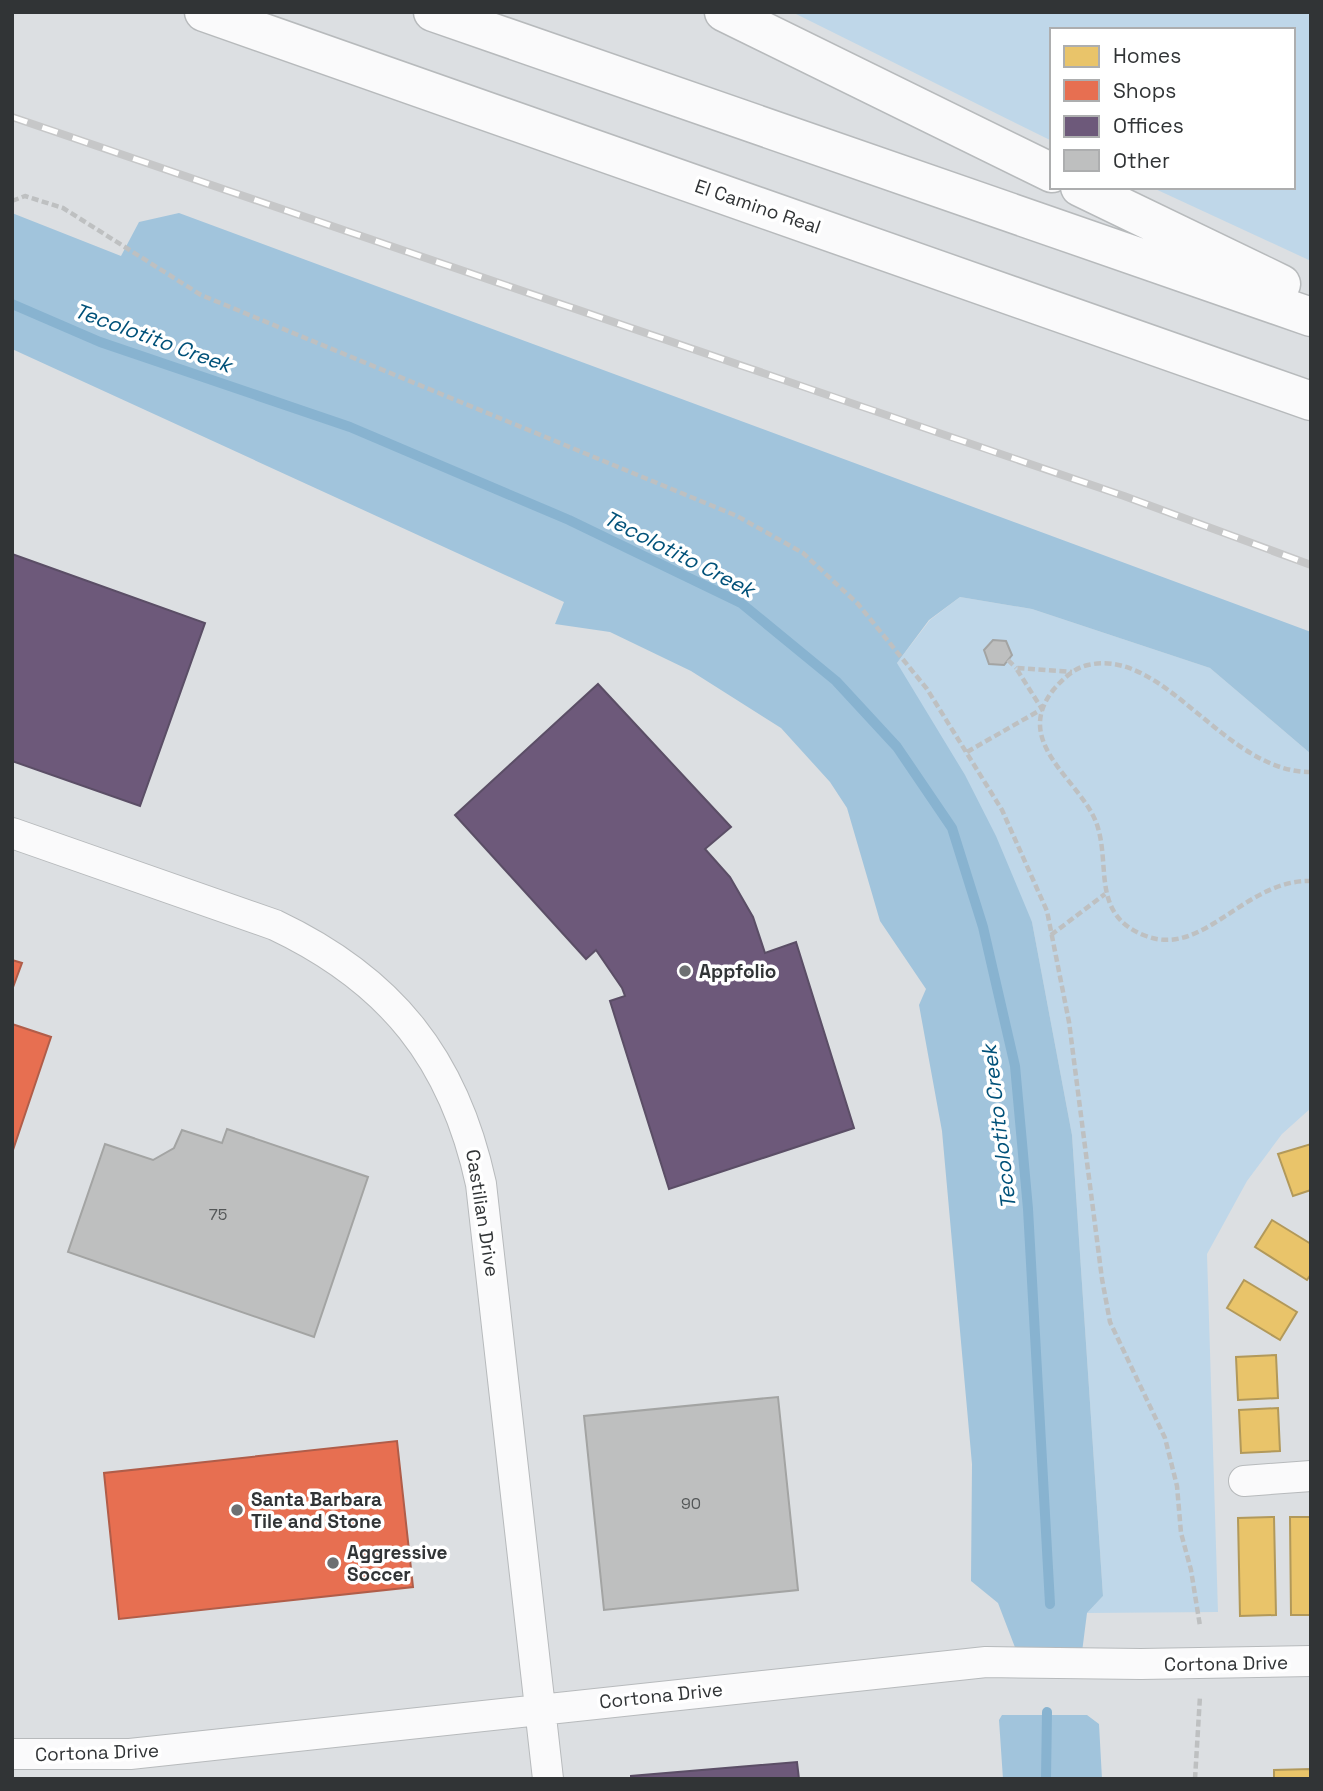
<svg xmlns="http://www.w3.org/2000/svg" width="1323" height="1791" font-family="'Space Grotesk',sans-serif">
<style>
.green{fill:#bfd7e9}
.forest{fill:#a1c4dc}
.homes{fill:#e9c46a;stroke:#b2995a;stroke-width:2}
.shops{fill:#e76f51;stroke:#b05d49;stroke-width:2}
.offices{fill:#6d597a;stroke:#5b4e66;stroke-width:2}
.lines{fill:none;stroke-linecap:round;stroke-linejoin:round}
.stream{stroke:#88b3d0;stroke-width:10}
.building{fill:#bebfbf;stroke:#a3a4a3;stroke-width:2}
.minor-casing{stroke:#b7babc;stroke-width:32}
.highway-casing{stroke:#b7babc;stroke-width:41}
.path{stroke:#bec0c1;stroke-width:4.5;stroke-dasharray:7 3.5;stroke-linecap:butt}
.minor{stroke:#fafafb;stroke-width:30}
.highway{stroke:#fafafb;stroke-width:38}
.rail-casing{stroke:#c6c7c8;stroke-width:8}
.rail{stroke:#fff;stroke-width:5;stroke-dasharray:16;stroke-linecap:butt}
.poi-dot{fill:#6d7072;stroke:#fff;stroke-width:2.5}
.labels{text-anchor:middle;stroke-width:7;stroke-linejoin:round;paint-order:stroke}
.number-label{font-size:16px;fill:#545758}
.street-label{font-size:19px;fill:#313436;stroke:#fff}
.poi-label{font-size:19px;font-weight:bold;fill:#313436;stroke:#fff;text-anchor:start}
.water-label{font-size:21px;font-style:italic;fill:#005179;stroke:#fff}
</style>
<rect width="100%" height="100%" fill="#dcdfe2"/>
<path class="green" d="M792,12H1311V261L1151,187H1293V30H1052V141Z
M960,597L1032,609L1210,668L1311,754V1108L1282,1134L1247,1181L1207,1254L1218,1612L1087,1613L1103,1596L1072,1135L1032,922L897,663L930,620Z"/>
<path class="forest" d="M12,213L121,256L139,222L179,213L1311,632V754L1210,668L1032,609L960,597L929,620L897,663L965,775L996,836L1032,922L1072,1135L1103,1596L1087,1613L1082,1652L1016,1650L998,1603L971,1581L972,1464L942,1131L919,1005L926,989L880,921L847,808L830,782L781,728L691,671L610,632L555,624L564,602L12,349Z
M1002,1715H1087L1099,1724L1102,1779H1003L999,1720Z"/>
<path class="homes" d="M1311,1144V1190L1293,1196L1278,1154Z
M1272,1220L1311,1244V1274L1307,1280L1255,1247Z
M1244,1280L1297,1312L1280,1340L1227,1308Z
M1276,1355L1278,1398L1238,1400L1236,1357Z
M1278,1408L1280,1451L1241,1453L1239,1410Z
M1274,1517L1276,1615L1240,1616L1238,1518Z
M1290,1517H1311V1615H1291Z
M1311,1769V1779H1274V1770Z"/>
<path class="shops" d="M12,960L22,963L12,990Z
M12,1024L51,1037L12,1153Z
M397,1441L413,1587L119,1619L104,1473Z"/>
<path class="offices" d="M12,554L205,623L140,806L12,761Z
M598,684L731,827L705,849L730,877L753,917L765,953L796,942L854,1128L669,1189L610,1001L625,996L622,988L596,950L586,959L455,815Z
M797,1762L799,1779H631V1776Z"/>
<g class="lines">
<path class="stream" d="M12,304L100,342L350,427L569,520L741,603L836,681L897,747L952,828L983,927L1015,1066L1028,1209L1050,1604
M1046,1779L1047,1712"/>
</g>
<path class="building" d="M993,640L1006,641L1012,655L1004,665L989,664L984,650Z
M227,1129L368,1177L314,1337L68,1252L105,1144L153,1160L174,1148L182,1130L222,1143Z
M778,1397L798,1590L604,1610L584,1416Z"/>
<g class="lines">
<defs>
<path id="minor" d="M12,833L275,925C391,980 454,1059 481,1184L548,1779
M1244,1481L1311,1476
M12,1754H130L986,1662L1141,1664L1311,1661"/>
<path id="highway" d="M204,12L1311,401
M433,12L1311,317
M724,12L1052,173
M1080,187L1281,284"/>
</defs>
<use href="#minor" class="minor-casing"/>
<use href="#highway" class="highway-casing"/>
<path class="path" d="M12,201L25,196L63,208L201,295L737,516L803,553L858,604L927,689L1002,810L1047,911L1069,1022L1102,1279L1110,1322L1165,1438L1177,1486L1181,1533L1191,1570L1200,1626
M1008,660L1016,668
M967,752L1042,709L1016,668L1072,672
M1311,772C1225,773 1165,647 1088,665C1074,668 1063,679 1054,689C1011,742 1079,779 1096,822C1112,864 1089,915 1146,936C1204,958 1245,879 1311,881
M1051,935L1105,894
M1195,1779L1200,1696"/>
<use href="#minor" class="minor"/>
<use href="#highway" class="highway"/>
<defs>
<path id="rail" d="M12,117L1124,496L1311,565"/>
</defs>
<use href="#rail" class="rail-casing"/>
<use href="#rail" class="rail"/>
</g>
<g class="poi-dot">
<circle cx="685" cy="971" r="7"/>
<circle cx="237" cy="1510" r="7"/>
<circle cx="333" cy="1563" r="7"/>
</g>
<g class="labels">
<g class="number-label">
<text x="218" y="1220">75</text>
<text x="691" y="1509">90</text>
</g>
<g class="street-label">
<text transform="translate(758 206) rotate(19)" y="7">El Camino Real</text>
<text transform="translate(483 1213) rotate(81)" y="7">Castilian Drive</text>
<text transform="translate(1226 1663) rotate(-1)" y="7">Cortona Drive</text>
<text transform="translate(661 1695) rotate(-6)" y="7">Cortona Drive</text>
<text transform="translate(97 1752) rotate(-2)" y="7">Cortona Drive</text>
</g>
<g class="poi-label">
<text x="699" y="978">Appfolio</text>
<text x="251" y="1506">Santa Barbara<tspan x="251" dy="22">Tile and Stone</tspan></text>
<text x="347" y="1559">Aggressive<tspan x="347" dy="22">Soccer</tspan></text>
</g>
<g class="water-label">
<text transform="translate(153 338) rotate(20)" y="7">Tecolotito Creek</text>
<text transform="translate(679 554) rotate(27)" y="7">Tecolotito Creek</text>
<text transform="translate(999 1127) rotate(-97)" y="7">Tecolotito Creek</text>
</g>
</g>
<rect width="1323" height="1791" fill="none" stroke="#313436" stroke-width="28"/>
<rect x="1050" y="28" width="245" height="161" fill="#ffffff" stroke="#adaeaf" stroke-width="2"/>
<rect x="1064" y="46" width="35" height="21" fill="#e9c46a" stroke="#adaeaf" stroke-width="2"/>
<text x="1113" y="63" font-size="21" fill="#313436">Homes</text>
<rect x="1064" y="80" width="35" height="21" fill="#e76f51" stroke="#adaeaf" stroke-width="2"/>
<text x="1113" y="98" font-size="21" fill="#313436">Shops</text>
<rect x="1064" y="116" width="35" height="21" fill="#6d597a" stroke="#adaeaf" stroke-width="2"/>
<text x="1113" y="133" font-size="21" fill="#313436">Offices</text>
<rect x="1064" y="150" width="35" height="21" fill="#bebfbf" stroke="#adaeaf" stroke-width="2"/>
<text x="1113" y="168" font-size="21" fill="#313436">Other</text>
</svg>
